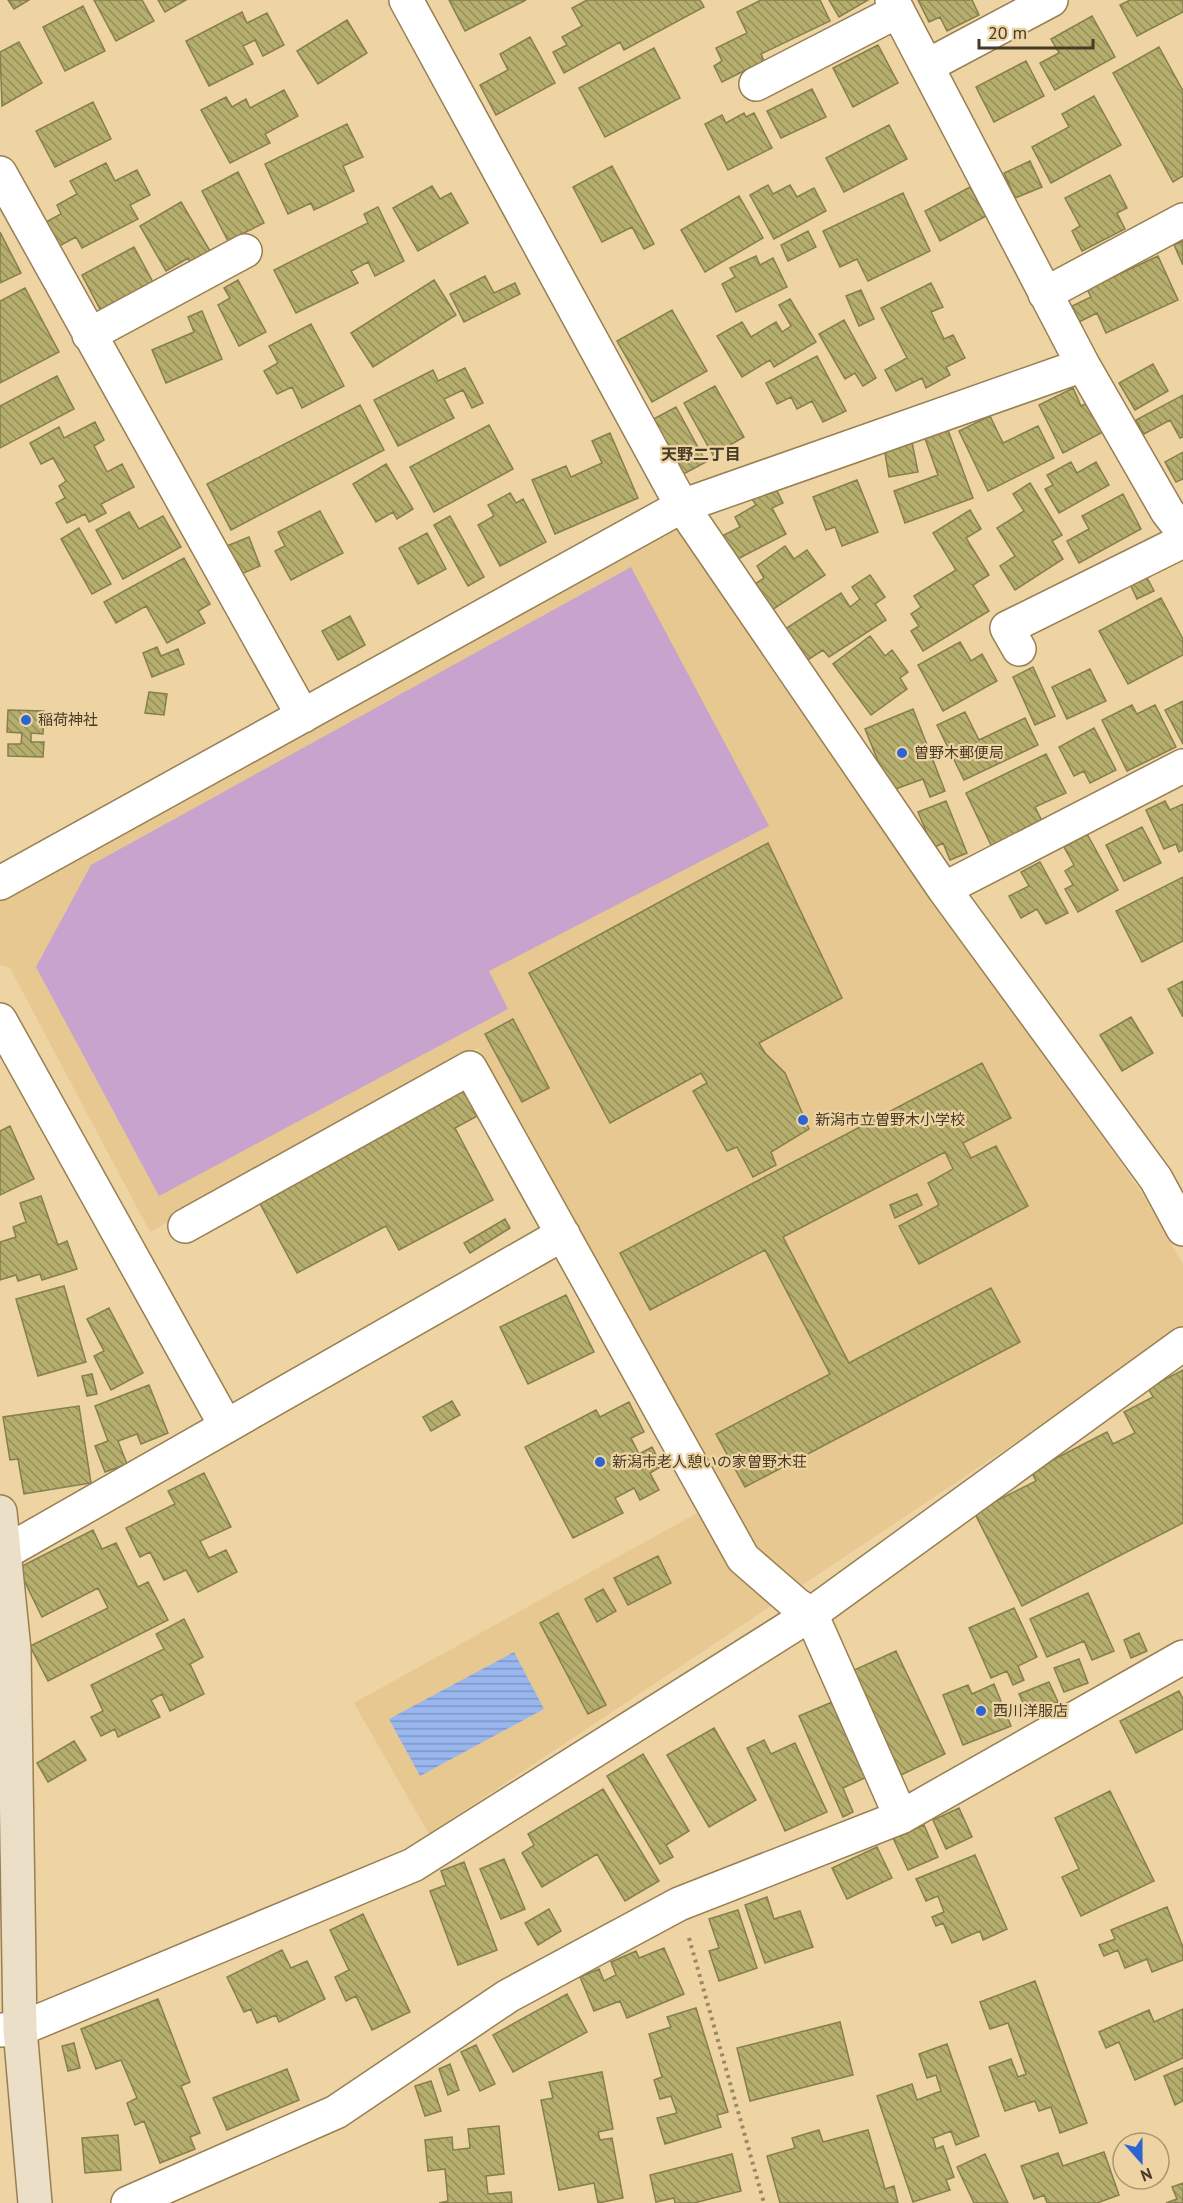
<svg xmlns="http://www.w3.org/2000/svg" width="1183" height="2203" font-family="'PT Sans','Noto Sans JP',sans-serif">
<style>
.built{fill:#e6c890}
.pitch{fill:#c8a3cd}
.water{fill:url(#water-rules)}
.building{fill:url(#building-back-hatch);stroke:#857f4d;stroke-width:1.5}
.lines{fill:none;stroke-linecap:round;stroke-linejoin:round}
.street-casing{stroke:#987f52;stroke-width:36}
.secondary-casing{stroke:#987f52;stroke-width:36}
.path{stroke:#9a8765;stroke-width:4;stroke-dasharray:3 4.5;stroke-linecap:butt}
.street{stroke:#fff;stroke-width:33}
.secondary{stroke:#ebdfc8;stroke-width:33}
.poi-dot{fill:#2e64d2;stroke:#eed3a3;stroke-width:2}
.labels{text-anchor:middle;stroke-width:4.5;stroke-linejoin:round;paint-order:stroke}
.poi-label{font-size:15px;fill:#463b27;stroke:#eed3a3;text-anchor:start}
.neighbourhood-label{font-size:16px;font-weight:bold;fill:#463b27;stroke:#eed3a3}
</style>
<defs>
<pattern id="water-rules" width="6" height="5" patternUnits="userSpaceOnUse" patternTransform="scale(1.5)"><rect width="6" height="5" fill="#99b7ee"/><path d="M0 2.5h6" fill="none" stroke="#7f96c1"/></pattern>
<pattern id="building-back-hatch" width="6" height="6" patternUnits="userSpaceOnUse" patternTransform="scale(1.5)"><rect width="6" height="6" fill="#b6ae6d"/><path d="M-1 5l2 2M0 0l6 6M5-1l2 2" fill="none" stroke="#968f5a"/></pattern>
</defs>
<rect width="100%" height="100%" fill="#eed3a3"/>
<path class="built" d="M675,526L1141,1192L1183,1264V1331L429,1834L354,1703L719,1501L478,1048L150,1232L10,968L0,965V897Z"/>
<path class="pitch" d="M631,567L769,826L489,971L508,1009L159,1196L36,967L91,865Z"/>
<path class="water" d="M514,1652L544,1709L420,1776L389,1719Z"/>
<path class="building" d="M8,0H29L14,9Z
M94,0H142L154,21L116,41Z
M158,0H186L165,12Z
M449,0H526L465,31Z
M587,0H700L704,7L624,50L620,42L564,73L553,52L567,45L562,37L582,26L572,8Z
M761,0H820L830,21L761,54L764,61L722,82L714,66L722,61L716,48L747,33L737,12Z
M829,0H868L839,17Z
M918,0H972L979,15L947,31L940,17L929,22Z
M1130,0H1183V12L1137,36L1120,5Z
M83,6L105,51L65,71L43,27Z
M242,12L247,23L267,13L284,45L263,56L255,40L243,46L253,64L209,86L186,41Z
M1092,16L1115,57L1055,90L1040,63L1059,53L1051,39Z
M347,20L367,53L318,84L297,51Z
M530,37L555,83L496,115L480,85L508,70L500,54Z
M19,42L42,83L2,106L0,52Z
M878,45L898,83L853,107L833,68Z
M1159,47L1183,91V176L1173,182L1113,73Z
M654,48L680,98L605,137L579,88Z
M1026,61L1044,96L994,122L976,87Z
M812,89L826,117L781,138L767,111Z
M284,90L298,116L265,134L270,143L230,163L201,110L226,97L232,107L246,99L250,108Z
M1094,96L1121,145L1051,183L1032,147L1069,127L1062,114Z
M93,102L111,139L55,167L36,131Z
M744,113L746,117L754,113L772,148L728,170L705,124L722,115L726,123Z
M347,124L363,157L343,166L354,191L314,210L311,203L288,214L265,164Z
M889,125L907,159L844,192L826,158Z
M1030,161L1042,187L1015,198L1004,173Z
M106,163L115,181L137,170L150,195L130,205L138,219L82,248L76,237L46,253L33,229L61,214L57,205L77,194L70,181Z
M612,166L654,244L644,249L632,227L602,242L573,187Z
M238,172L264,223L228,241L202,191Z
M1110,175L1127,208L1117,213L1125,229L1082,251L1072,231L1080,226L1065,198Z
M768,185L773,194L790,185L797,197L814,188L826,211L774,239L750,195Z
M432,186L440,199L451,193L468,223L418,251L393,208Z
M970,187L986,216L940,241L925,211Z
M903,193L930,251L868,281L857,259L840,267L823,231Z
M739,196L763,238L705,272L681,230Z
M181,202L213,256L193,267L188,258L166,271L140,226Z
M378,207L404,261L375,276L368,262L351,271L358,283L296,313L274,270L368,223L364,214Z
M808,231L816,247L788,261L781,245Z
M0,232L21,273L0,283Z
M1183,241V265L1174,245Z
M134,247L154,284L102,313L82,275Z
M756,256L760,265L773,258L787,287L736,312L722,284L735,277L730,268Z
M1158,256L1178,300L1106,333L1097,313L1079,322L1072,306L1091,297L1087,289Z
M485,276L494,293L515,283L520,294L464,322L450,294Z
M238,280L266,332L239,346L218,305L230,298L224,288Z
M434,280L456,315L373,367L351,333Z
M931,283L943,307L931,312L944,339L953,335L965,358L946,367L950,375L926,388L922,378L896,391L885,370L907,358L881,308Z
M25,288L59,352L0,383V301Z
M861,290L874,319L859,326L846,296Z
M790,299L816,342L774,367L770,360L742,377L717,336L742,322L751,337L776,322L782,332L791,326L779,305Z
M672,310L707,371L652,402L617,341Z
M202,311L222,359L166,383L152,350L194,332L188,317Z
M844,320L876,378L863,386L855,373L845,379L819,334Z
M311,324L344,386L302,408L292,387L277,394L264,371L278,363L269,346Z
M817,356L846,411L823,422L812,401L797,409L791,397L777,404L766,383Z
M1153,364L1168,391L1135,410L1119,383Z
M465,368L483,403L472,408L463,390L444,399L454,418L398,446L374,400L433,370L438,381Z
M57,376L74,409L0,448V406Z
M715,386L744,437L713,455L684,403Z
M1073,388L1081,406L1090,402L1105,431L1063,453L1039,405Z
M1183,395V437L1180,438L1170,420L1144,434L1136,420Z
M360,405L384,450L231,530L207,484Z
M676,407L706,462L676,478L646,423Z
M990,416L1003,443L1038,426L1054,458L988,491L959,431Z
M95,422L104,440L94,446L107,472L122,464L134,487L101,504L106,513L89,522L85,514L67,523L56,503L65,498L59,486L66,481L53,458L41,464L30,443L59,427L64,438Z
M945,422L973,498L905,523L894,491L938,475L922,430Z
M489,425L513,469L434,512L410,467Z
M610,433L638,498L555,534L532,480L566,466L571,477L602,463L592,441Z
M912,442L918,472L889,477L884,447Z
M1183,452V479L1176,482L1165,462Z
M1071,462L1077,473L1096,462L1109,485L1059,513L1045,489L1053,485L1047,475Z
M386,464L413,509L397,519L393,512L376,522L353,484Z
M857,480L878,532L842,546L835,527L826,530L813,497Z
M773,483L783,503L772,508L786,534L732,562L718,538L740,527L735,517L756,505L750,496Z
M1030,483L1062,535L1052,541L1063,559L1015,590L1000,566L1015,556L997,528L1024,511L1013,494Z
M510,493L516,503L523,499L546,542L500,566L478,525L494,516L488,505Z
M1123,494L1141,529L1079,563L1067,541L1089,529L1082,516Z
M970,510L981,529L966,538L989,575L973,585L989,611L923,651L911,631L919,626L911,614L921,607L914,596L956,570L933,533Z
M320,511L343,553L291,580L275,551L285,546L278,532Z
M129,512L139,529L163,516L181,547L123,579L96,530Z
M450,516L484,577L468,586L434,525Z
M79,528L111,584L92,594L61,539Z
M427,533L446,569L418,584L399,548Z
M249,537L260,566L234,577L222,548Z
M785,546L794,559L807,550L825,575L772,610L755,584L764,578L757,566Z
M184,558L210,604L198,611L205,623L167,643L146,606L116,623L104,602Z
M1145,574L1154,591L1137,599L1129,582Z
M870,575L885,597L875,604L886,620L829,657L823,650L803,663L782,631L841,593L850,607L860,599L852,587Z
M1161,598L1183,639V655L1128,684L1099,631Z
M350,616L365,645L338,660L322,631Z
M870,636L885,656L892,650L908,672L900,678L907,689L871,715L833,664Z
M960,642L971,661L982,654L997,681L943,711L918,665Z
M157,647L161,656L178,649L184,664L152,677L143,653Z
M1033,667L1055,716L1035,725L1013,677Z
M1090,669L1106,701L1067,719L1052,687Z
M149,692L167,694L164,715L145,713Z
M1183,701V744L1165,710Z
M1132,705L1137,714L1155,705L1176,747L1127,771L1102,720Z
M913,709L945,791L930,797L923,779L890,791L865,729Z
M8,710L44,711L43,734L31,733V742H44L43,757L8,756V744H21L22,733L7,732Z
M965,712L979,740L1025,718L1038,745L964,780L937,725Z
M1094,728L1116,770L1090,783L1084,771L1074,776L1059,747Z
M1046,754L1066,793L1035,807L1043,823L992,847L966,793Z
M946,801L967,853L950,860L943,843L933,848L918,812Z
M1165,801L1170,810L1183,804V850L1179,852L1176,844L1164,849L1146,810Z
M1142,827L1161,863L1124,881L1106,845Z
M1087,834L1118,890L1078,912L1065,889L1073,885L1065,871L1074,865L1064,847Z
M768,843L842,998L759,1043L765,1053L785,1073L809,1129L771,1152L776,1165L753,1177L737,1147L727,1151L693,1091L707,1083L701,1073L610,1123L529,973Z
M1040,862L1068,913L1046,924L1037,909L1021,918L1009,896L1029,886L1021,872Z
M1183,877V941L1142,962L1116,911Z
M1183,981V1017L1168,989Z
M1131,1017L1153,1053L1122,1071L1100,1035Z
M513,1019L549,1088L522,1102L485,1034Z
M982,1063L1011,1118L963,1143L971,1158L996,1146L1028,1206L919,1264L899,1226L939,1205L928,1183L953,1169L945,1152L783,1237L849,1363L991,1288L1020,1342L745,1487L716,1434L830,1374L765,1250L650,1310L620,1253Z
M465,1085L481,1114L455,1128L493,1200L399,1250L386,1226L297,1273L256,1196Z
M10,1126L34,1179L0,1195V1131Z
M917,1194L922,1205L895,1218L890,1205Z
M41,1196L58,1245L67,1241L77,1269L42,1280L40,1274L18,1281L16,1275L0,1280V1242L16,1237L13,1227L26,1222L20,1203Z
M505,1219L510,1228L470,1253L464,1243Z
M64,1286L86,1362L38,1376L16,1299Z
M566,1295L594,1352L528,1384L500,1327Z
M109,1308L143,1373L111,1390L94,1356L104,1351L87,1319Z
M1183,1370V1523L1022,1606L974,1512L1036,1481L1031,1471L1107,1432L1113,1444L1135,1433L1124,1412L1153,1397L1148,1388Z
M92,1374L97,1394L87,1396L82,1376Z
M149,1385L168,1433L141,1444L137,1434L118,1441L127,1464L105,1472L95,1446L108,1441L95,1406Z
M452,1401L460,1415L431,1431L423,1417Z
M629,1402L644,1432L631,1438L639,1454L652,1447L662,1466L650,1473L659,1490L640,1500L634,1488L615,1498L623,1513L573,1538L525,1447L596,1410L600,1417Z
M79,1406L91,1483L24,1494L18,1459L10,1460L3,1417Z
M204,1473L231,1527L200,1541L209,1558L226,1550L237,1572L198,1592L186,1570L164,1580L150,1552L140,1557L126,1528L175,1504L168,1491Z
M93,1530L102,1549L116,1543L138,1587L148,1582L168,1620L48,1681L30,1646L108,1608L98,1588L42,1617L18,1568Z
M658,1556L671,1583L628,1605L614,1578Z
M603,1589L616,1611L597,1622L585,1599Z
M1088,1593L1114,1651L1092,1660L1084,1641L1047,1657L1030,1619Z
M1014,1608L1037,1657L1018,1666L1024,1680L1013,1685L1007,1671L991,1678L969,1628Z
M558,1613L606,1705L588,1714L540,1623Z
M184,1619L203,1657L190,1664L204,1694L170,1711L162,1694L151,1700L160,1717L118,1737L115,1729L101,1736L91,1717L103,1711L91,1685L164,1649L156,1634Z
M1139,1633L1147,1651L1131,1658L1124,1640Z
M896,1651L945,1754L901,1775L852,1671Z
M1079,1659L1088,1683L1064,1692L1054,1668Z
M1049,1682L1058,1702L1028,1714L1019,1694Z
M994,1684L1011,1726L963,1745L943,1695L968,1685L972,1694Z
M1179,1691L1183,1699V1729L1136,1753L1120,1721Z
M837,1700L871,1775L843,1788L853,1812L843,1817L799,1716Z
M714,1728L756,1800L709,1827L667,1755Z
M764,1740L771,1754L795,1743L827,1812L785,1831L747,1748Z
M74,1741L86,1760L48,1782L37,1763Z
M643,1754L689,1831L666,1845L673,1857L660,1864L607,1776Z
M603,1789L659,1881L625,1901L597,1854L542,1887L522,1853L534,1845L528,1834Z
M1110,1791L1154,1881L1081,1916L1062,1877L1079,1869L1055,1818Z
M959,1808L972,1837L946,1849L933,1820Z
M924,1825L938,1857L908,1870L893,1838Z
M877,1847L892,1878L847,1899L832,1868Z
M975,1855L1007,1929L983,1940L980,1931L952,1943L943,1923L936,1926L932,1917L944,1912L938,1896L926,1901L916,1879Z
M504,1859L525,1909L501,1919L480,1869Z
M464,1862L497,1950L458,1965L430,1891L446,1885L441,1871Z
M767,1897L774,1919L800,1911L813,1947L765,1963L745,1905Z
M1167,1907L1183,1947V1960L1152,1972L1147,1959L1125,1968L1118,1950L1104,1956L1099,1945L1115,1939L1111,1930Z
M549,1909L561,1931L538,1945L525,1923Z
M738,1910L757,1968L719,1981L709,1951L719,1948L709,1919Z
M363,1914L410,2012L372,2030L356,1996L346,2001L335,1977L349,1970L330,1930Z
M664,1948L684,1994L627,2018L620,2001L594,2011L580,1977L599,1969L604,1981L616,1975L611,1962L636,1951L639,1958Z
M282,1950L291,1968L307,1961L325,1999L279,2022L276,2015L257,2023L251,2009L244,2012L227,1977Z
M1035,1981L1087,2123L1060,2133L1051,2107L1039,2111L1035,2101L1005,2111L989,2067L1011,2059L1018,2077L1026,2074L1008,2023L990,2029L980,2002Z
M567,1994L587,2032L513,2072L493,2035Z
M158,1999L190,2082L181,2086L200,2133L190,2137L195,2149L160,2163L144,2121L135,2125L127,2103L137,2098L121,2060L96,2069L81,2029Z
M696,2008L728,2112L717,2115L721,2127L665,2144L657,2118L677,2113L671,2096L660,2099L654,2080L662,2077L649,2034L671,2027L667,2017Z
M1183,2009V2058L1135,2080L1119,2042L1106,2048L1099,2032L1149,2010L1154,2022Z
M840,2022L853,2075L750,2101L737,2048Z
M74,2043L80,2068L68,2071L62,2046Z
M947,2044L979,2136L956,2145L951,2131L933,2138L936,2149L943,2146L954,2177L946,2180L950,2190L913,2202L877,2096L912,2084L917,2100L941,2091L936,2075L927,2078L919,2054Z
M476,2045L495,2084L480,2091L461,2052Z
M450,2064L459,2090L448,2095L439,2069Z
M1183,2068V2101L1175,2105L1164,2076Z
M287,2069L299,2100L227,2130L213,2098Z
M602,2072L613,2129L598,2132L600,2140L612,2138L623,2198L598,2203L594,2183L559,2190L541,2100L553,2098L549,2082Z
M431,2081L441,2111L425,2116L415,2086Z
M499,2126L504,2174L486,2176L488,2194L511,2192L512,2203H439L448,2201L445,2169L428,2171L425,2140L452,2137L453,2150L470,2148L468,2129Z
M819,2130L823,2142L868,2130L885,2189L894,2186L898,2203H780L767,2156L795,2148L792,2138Z
M118,2135L121,2170L85,2173L82,2138Z
M1104,2152L1119,2195L1097,2203H1047L1044,2195L1034,2199L1021,2166L1058,2153L1063,2166Z
M732,2154L741,2191L694,2203H675L674,2198L656,2202L650,2175Z
M985,2154L1008,2203H974L957,2167Z
M1183,2183V2203H1166L1177,2199L1172,2187Z"/>
<g class="lines">
<defs>
<path id="street" d="M406,0L682,506L944,889L1156,1179L1183,1229
M892,0L1083,365L1167,511L1183,532
M927,66L1051,0
M756,84L898,11
M0,173L303,716
M1045,294L1183,220
M89,335L245,251
M1019,649L1007,628L1183,541
M0,883L682,506L1083,365
M944,889L1183,766
M0,1020L226,1426
M185,1226L470,1068L743,1558L797,1605L811,1614L901,1817
M4,1553L563,1234
M0,2030L20,2029L413,1865L811,1614L1183,1344
M128,2203L336,2112L508,1996L679,1904L901,1817L1183,1657"/>
<path id="secondary" d="M0,1512L14,1650L20,2029L35,2203"/>
</defs>
<use href="#street" class="street-casing"/>
<use href="#secondary" class="secondary-casing"/>
<path class="path" d="M689,1938L764,2203"/>
<use href="#street" class="street"/>
<use href="#secondary" class="secondary"/>
</g>
<g class="poi-dot">
<circle cx="26" cy="720" r="6"/>
<circle cx="902" cy="753" r="6"/>
<circle cx="803" cy="1120" r="6"/>
<circle cx="600" cy="1462" r="6"/>
<circle cx="981" cy="1711" r="6"/>
</g>
<g class="labels">
<g class="poi-label">
<text x="38" y="725">稲荷神社</text>
<text x="914" y="758">曽野木郵便局</text>
<text x="815" y="1125">新潟市立曽野木小学校</text>
<text x="612" y="1467">新潟市老人憩いの家曽野木荘</text>
<text x="993" y="1716">西川洋服店</text>
</g>
<g class="neighbourhood-label">
<text x="701" y="460">天野二丁目</text>
</g>
</g>
<g transform="translate(1141 2161) rotate(159)"><circle r="28" fill="#eed3a3" stroke="#ab9671" stroke-width="1.5"/>
<path d="M0-4.5L10 22L0 15L-10 22Z" fill="#2e64d2"/>
<text y="-9" font-size="16" font-weight="bold" text-anchor="middle" fill="#463b27">N</text>
</g>
<path d="M979 39v9h114v-9" fill="none" stroke="#463b27" stroke-width="3"/>
<text x="988" y="39" font-size="18" fill="#463b27" stroke="#eed3a3" stroke-width="4.5" paint-order="stroke">20 m</text>
</svg>
